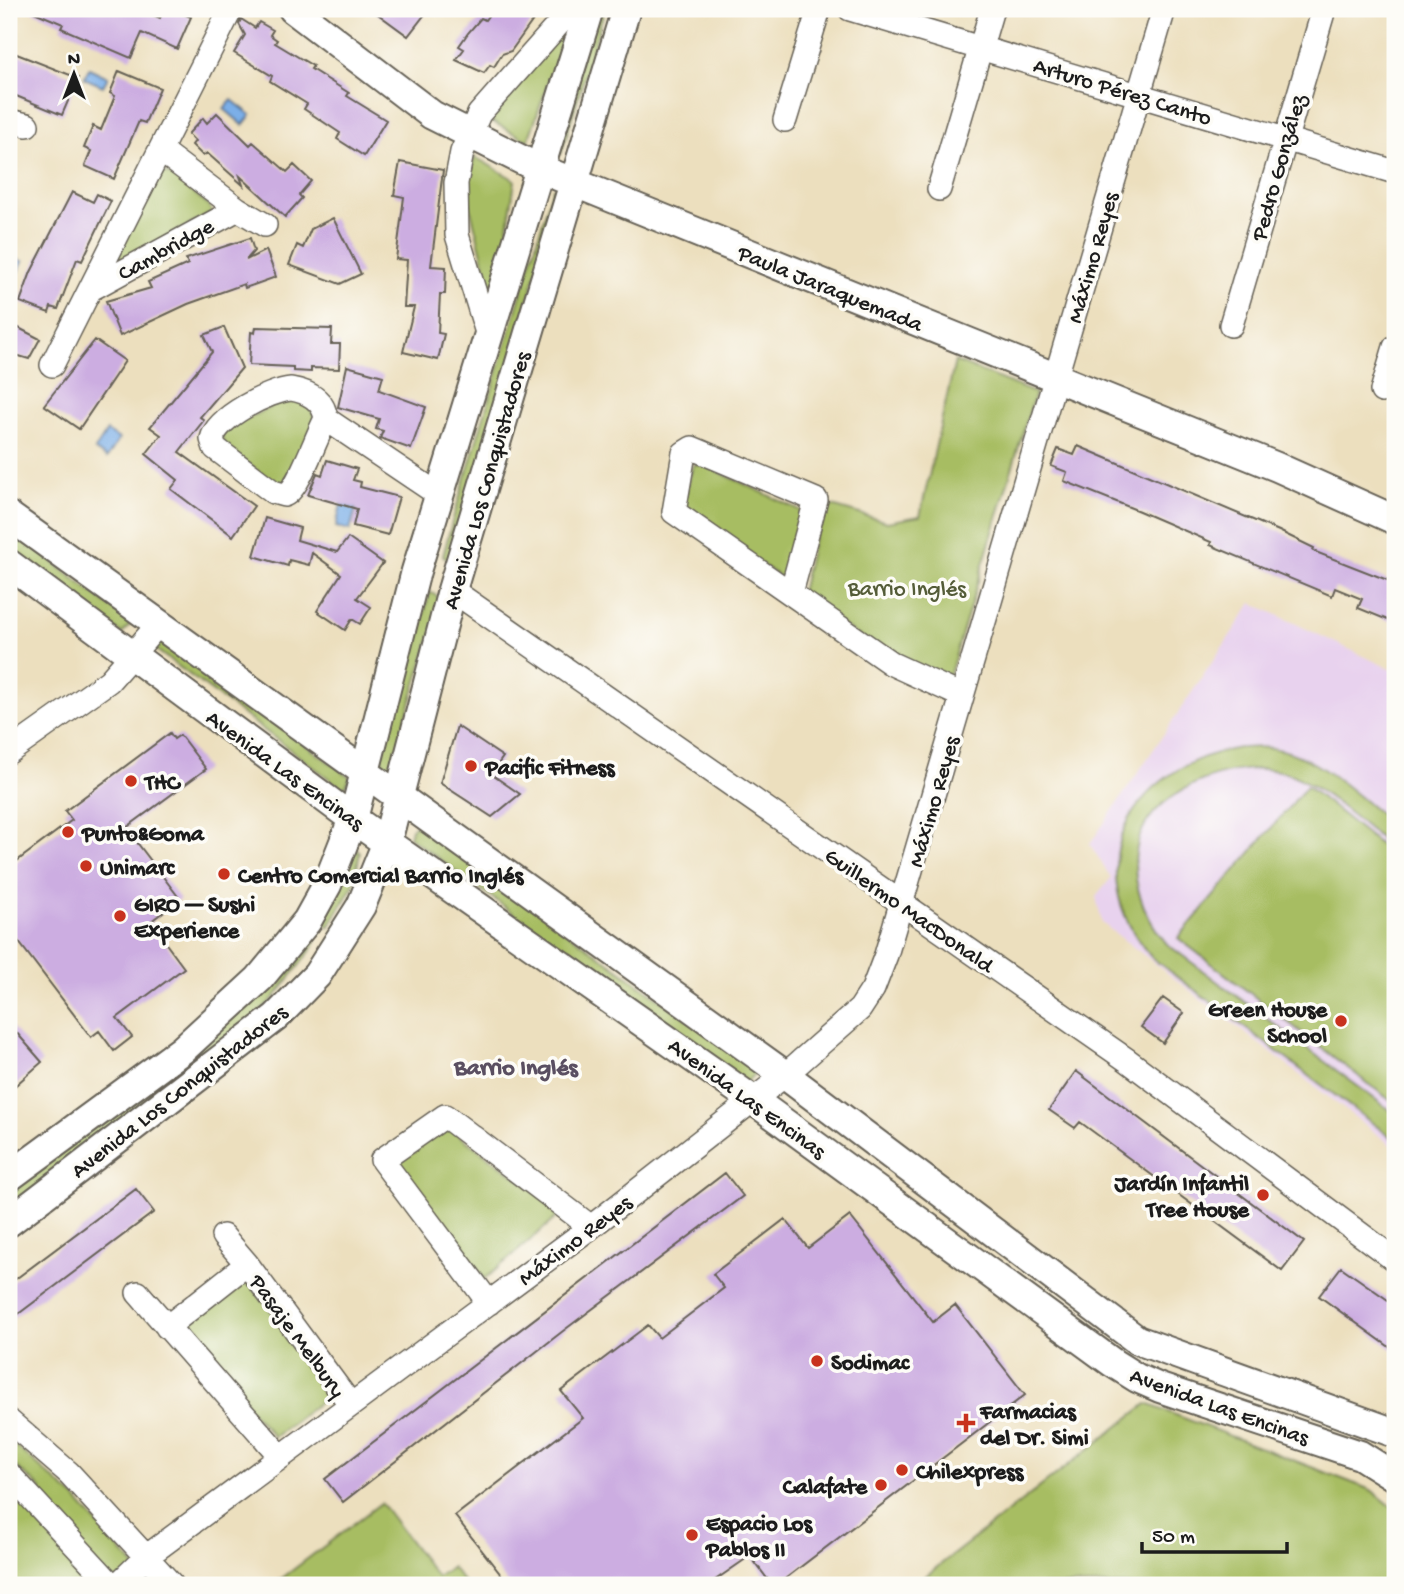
<svg xmlns="http://www.w3.org/2000/svg" width="1404" height="1594" font-family="'Gochi Hand',sans-serif">
<style>
.built{fill:#e8d2ee}
.green{fill:#a7bd62;stroke:#626c3f;stroke-width:2}
.water{fill:#7bafe8;stroke:#4c6682;stroke-width:2}
.building{fill:#ccade1}
.lines{fill:none;stroke-linecap:round;stroke-linejoin:round}
.minor-casing{stroke:#656055;stroke-width:26}
.tertiary-casing{stroke:#656055;stroke-width:32}
.minor{stroke:#fff;stroke-width:23}
.tertiary{stroke:#fff;stroke-width:28}
.poi-dot{fill:#c8321e;stroke:#fdfcf7;stroke-width:2.5}
.labels{text-anchor:middle;stroke-width:7;stroke-linejoin:round;paint-order:stroke}
.street-label{font-size:23px;fill:#1c1c1c;stroke:#fdfcf7}
.park-label{font-size:23px;fill:#545c38;stroke:#fdfcf7}
.poi-label{font-size:23px;font-weight:bold;fill:#1c1c1c;stroke:#fdfcf7;text-anchor:start}
.neighbourhood-label{font-size:24px;font-weight:bold;fill:#5a4f61;stroke:#fdfcf7}
</style>
<rect width="100%" height="100%" fill="#fdfcf7"/>
<filter id="ink" filterUnits="userSpaceOnUse"><feTurbulence type="fractalNoise" baseFrequency=".0143" numOctaves="2"/><feDisplacementMap in="SourceGraphic" scale="14" xChannelSelector="R" yChannelSelector="G"/><feConvolveMatrix kernelMatrix="1 2 1 2 8 2 1 2 1" color-interpolation-filters="sRGB"/></filter>
<filter id="wash" filterUnits="userSpaceOnUse"><feTurbulence type="fractalNoise" baseFrequency=".00686" numOctaves="4" result="noise"/><feDisplacementMap in="SourceGraphic" scale="28" xChannelSelector="R" yChannelSelector="G"/><feGaussianBlur stdDeviation="1.57" result="paint"/><feColorMatrix in="noise" values="0 0 0 0 0 0 0 0 0 0 0 0 0 0 0 0 0 1.4 0 .05"/><feComposite in="paint" operator="in"/></filter>
<g filter="url(#wash)">
<rect width="100%" height="100%" fill="#ecdfbe"/>
<path class="built" d="M1252,603L1395,671V1148L1102,923L1096,897L1111,878L1090,844Z"/>
<path class="green" d="M594,9H605L561,154L555,153Z
M555,32L565,34L528,141L489,120Z
M475,157L515,180L496,310L465,187Z
M160,171L175,176L210,207L212,213L120,263L115,257Z
M560,187L455,563L443,556L452,522L553,188Z
M955,361L1035,393L949,677L893,659L800,596L822,503L887,522L920,516Z
M292,397L309,404L315,419L290,481L280,487L225,448L221,434L227,428Z
M702,464L804,512L788,582L681,511L693,465Z
M9,528L126,619L130,625L122,634L9,549Z
M430,592L442,599L391,767L383,769L382,757Z
M158,639L350,777L346,786L342,788L335,783L155,649Z
M1239,748C1250,748 1262,746 1272,748C1319,755 1359,798 1395,826V851C1368,829 1318,783 1287,773C1240,758 1157,787 1140,836C1127,874 1142,915 1167,944L1395,1114V1140L1152,958C1074,868 1131,766 1239,748Z
M1307,786L1395,857V1104L1178,938Z
M417,824L758,1070L746,1083L409,837L411,828Z
M356,848L360,852L354,884L329,927L317,918Z
M309,936L315,942L314,946L274,998L243,1028L9,1212V1193L44,1167Z
M446,1126L564,1211L485,1279L393,1160Z
M243,1275L333,1392L274,1437L177,1328Z
M1147,1404L1371,1490L1395,1509V1585H914Z
M9,1440L76,1499L151,1585H9V1494L22,1506L42,1489L9,1461Z
M381,1503L437,1577L452,1567L466,1585H273Z"/>
<path class="water" d="M89,68L108,77L103,86L84,78Z
M232,100L251,115L243,125L224,109Z
M12,257L23,261L11,286L9,285Z
M107,431L119,439L107,458L95,450Z
M341,504L356,508L350,530L336,527Z"/>
<g id="blocks">
<path class="building" d="M27,9H139L160,18L164,9H172L191,17L177,49L142,33L131,58L61,28L63,24Z
M371,9H429L408,36Z
M493,9H541L511,51L502,54L494,67L490,65L484,73L456,60L464,49L459,46L468,33L481,18L485,20Z
M241,19L255,28L259,22L273,30L270,35L277,40L275,43L313,66L311,69L349,93L347,96L386,120L364,156L337,139L340,133L304,109L307,104L270,81L272,76L234,53L245,35L239,24Z
M9,51L78,78L62,115L9,93Z
M119,71L160,88L145,123L139,121L114,179L85,166L91,151L84,148L93,126L101,130L115,96L110,93Z
M217,113L250,145L253,142L287,172L294,165L311,181L299,195L302,198L285,217L240,176L243,185L207,153L203,156L192,145L195,141L188,134L203,118L207,123Z
M400,162L443,170L431,266L446,267L445,294H440L438,333L444,334L438,360L403,352L414,307H404L407,260L396,259L404,197L394,195Z
M72,192L93,202L97,194L111,201L82,261L77,259L58,309L51,307L49,313L20,302L31,272Z
M333,218L361,274L340,284L289,265L297,245L303,248L311,229Z
M250,238L254,251L246,260L266,250L276,277L245,288L244,284L188,304L120,336L106,301L151,288L148,282L188,264L186,259Z
M9,323L40,339L29,359L9,353Z
M224,327L242,368L200,417L204,420L179,452L254,506L233,536L171,489L178,480L146,454L161,435L150,427L212,352L204,335Z
M256,327L332,329L331,344H340L339,369L311,368V372L293,371V367L249,365L251,332L255,333Z
M95,340L125,361L79,429L44,405Z
M347,366L383,376L379,390L426,407L411,449L380,438L383,431L376,429L379,419L338,407Z
M1078,446L1279,531L1314,548L1313,551L1395,583V623L1358,608L1362,599L1335,588L1332,596L1210,545L1211,542L1139,511L1064,481L1067,472L1051,466L1058,449L1074,455Z
M327,460L357,469L353,480L361,482L360,487L399,497L388,535L353,526L357,509L308,495L317,473L322,475Z
M265,518L300,528L297,540L337,552L348,538L383,563L357,598L371,607L360,624L352,619L345,630L317,611L341,574L312,553L309,565L289,560L288,566L254,556Z
M457,726L503,757L491,774L520,794L492,817L440,783Z
M170,733L174,739L180,735L206,769L126,828L180,899L150,922L184,968L117,1018L132,1037L114,1051L99,1031L91,1037L9,929V867L72,820L65,811Z
M1163,998L1184,1013L1163,1043L1141,1027Z
M9,1024L42,1062L9,1091Z
M1076,1071L1304,1242L1282,1271L1080,1122L1075,1128L1049,1110Z
M725,1173L743,1196L563,1331L343,1502L325,1479Z
M136,1189L154,1212L9,1321V1284Z
M850,1216L933,1322L955,1305L1025,1395L777,1585H772L750,1556L708,1585H509L455,1516L583,1418L561,1391L648,1325L659,1338L724,1288L713,1274L785,1219L808,1248Z
M1341,1267L1395,1305V1351L1319,1296Z"/>
</g>
</g>
<g filter="url(#ink)">
<use href="#blocks" fill-opacity="0" stroke="#656055" stroke-width="2"/>
<g class="lines">
<defs>
<path id="minor" d="M850,9L1395,172
M785,120L819,9
M9,121L27,125
M160,150L238,209L265,225
M939,189L992,9
M93,288L238,209
M1231,325L1324,9
M489,339L457,235L456,183L462,152L479,114L572,9
M52,365L231,9
M291,389C309,392 324,400 326,419C317,434 298,492 284,495L273,492L215,448L212,439C217,417 269,391 291,389Z
M1382,391L1395,347
M326,419L439,495
M452,590L1127,1060L1395,1260
M791,593L816,500L692,448L684,453L674,512L892,664L962,696
M9,752L109,681L158,625
M223,1236L247,1264L351,1405
M138,1293L281,1457
M489,1303L382,1160L445,1116L591,1227
M167,1327L247,1264
M9,1421L69,1473L172,1585
M9,1474L112,1585
M117,1585L146,1557L591,1227L785,1075L860,1009L873,989L886,955L1164,9"/>
<path id="tertiary" d="M293,9L432,115L538,168L1277,467L1395,520
M9,516L785,1075L1137,1340L1395,1433
M9,564L353,819L753,1100L1113,1363L1137,1378L1160,1388L1360,1455L1395,1477
M9,1177L182,1050L259,979L307,921L327,885L353,819L416,571L589,9
M9,1222L276,1017L317,975L361,906L387,842L452,590L626,9"/>
</defs>
<use href="#minor" class="minor-casing"/>
<use href="#tertiary" class="tertiary-casing"/>
<use href="#minor" class="minor"/>
<use href="#tertiary" class="tertiary"/>
</g>
</g>
<g class="poi-dot">
<circle cx="471" cy="766" r="7"/>
<circle cx="131" cy="781" r="7"/>
<circle cx="68" cy="832" r="7"/>
<circle cx="86" cy="866" r="7"/>
<circle cx="224" cy="874" r="7"/>
<circle cx="120" cy="916" r="7"/>
<circle cx="1341" cy="1021" r="7"/>
<circle cx="1263" cy="1195" r="7"/>
<circle cx="817" cy="1361" r="7"/>
<path d="M962.5 1412.5h7v7h7v7h-7v7h-7v-7h-7v-7h7z"/>
<circle cx="902" cy="1470" r="7"/>
<circle cx="881" cy="1485" r="7"/>
<circle cx="692" cy="1535" r="7"/>
</g>
<g class="labels">
<g class="street-label">
<text transform="translate(1123 90) rotate(17)" y="8">Arturo Pérez Canto</text>
<text transform="translate(1277 167) rotate(-74)" y="8">Pedro González</text>
<text transform="translate(165 248) rotate(-29)" y="8">Cambridge</text>
<text transform="translate(1091 257) rotate(-74)" y="8">Máximo Reyes</text>
<text transform="translate(831 287) rotate(22)" y="8">Paula Jaraquemada</text>
<text transform="translate(485 480) rotate(-74)" y="8">Avenida Los Conquistadores</text>
<text transform="translate(286 769) rotate(36)" y="8">Avenida Las Encinas</text>
<text transform="translate(932 801) rotate(-74)" y="8">Máximo Reyes</text>
<text transform="translate(910 909) rotate(35)" y="8">Guillermo MacDonald</text>
<text transform="translate(178 1090) rotate(-38)" y="8">Avenida Los Conquistadores</text>
<text transform="translate(748 1097) rotate(36)" y="8">Avenida Las Encinas</text>
<text transform="translate(574 1239) rotate(-37)" y="8">Máximo Reyes</text>
<text transform="translate(299 1335) rotate(54)" y="8">Pasaje Melbury</text>
<text transform="translate(1220 1405) rotate(20)" y="8">Avenida Las Encinas</text>
</g>
<g class="park-label">
<text x="907" y="595">Barrio Inglés</text>
</g>
<g class="poi-label">
<text x="485" y="774">Pacific Fitness</text>
<text x="145" y="789">THC</text>
<text x="82" y="840">Punto&amp;Goma</text>
<text x="100" y="874">Unimarc</text>
<text x="238" y="882">Centro Comercial Barrio Inglés</text>
<text x="134" y="911">GIRO — Sushi<tspan x="134" dy="26">Experience</tspan></text>
<text x="1327" y="1016" text-anchor="end">Green House<tspan x="1327" dy="26">School</tspan></text>
<text x="1249" y="1190" text-anchor="end">Jardín Infantil<tspan x="1249" dy="26">Tree House</tspan></text>
<text x="831" y="1369">Sodimac</text>
<text x="980" y="1418">Farmacias<tspan x="980" dy="26">del Dr. Simi</tspan></text>
<text x="916" y="1478">Chilexpress</text>
<text x="867" y="1493" text-anchor="end">Calafate</text>
<text x="706" y="1530">Espacio Los<tspan x="706" dy="26">Pablos II</tspan></text>
</g>
<g class="neighbourhood-label">
<text x="516" y="1074">Barrio Inglés</text>
</g>
</g>
<rect width="1404" height="1594" fill="none" stroke="#fdfcf7" stroke-width="35"/>
<g transform="translate(74 74)" stroke="#fdfcf7" stroke-width="5" paint-order="stroke">
<path d="M0-5L12 26L0 18L-12 26Z" fill="#1c1c1c"/>
<text y="-10" font-size="19" font-weight="bold" text-anchor="middle" fill="#1c1c1c">N</text>
</g>
<path d="M1142 1542v10h145v-10" fill="none" stroke="#1c1c1c" stroke-width="3.5"/>
<text x="1152" y="1542" font-size="21" fill="#1c1c1c" stroke="#fdfcf7" stroke-width="5" paint-order="stroke">50 m</text>
</svg>
